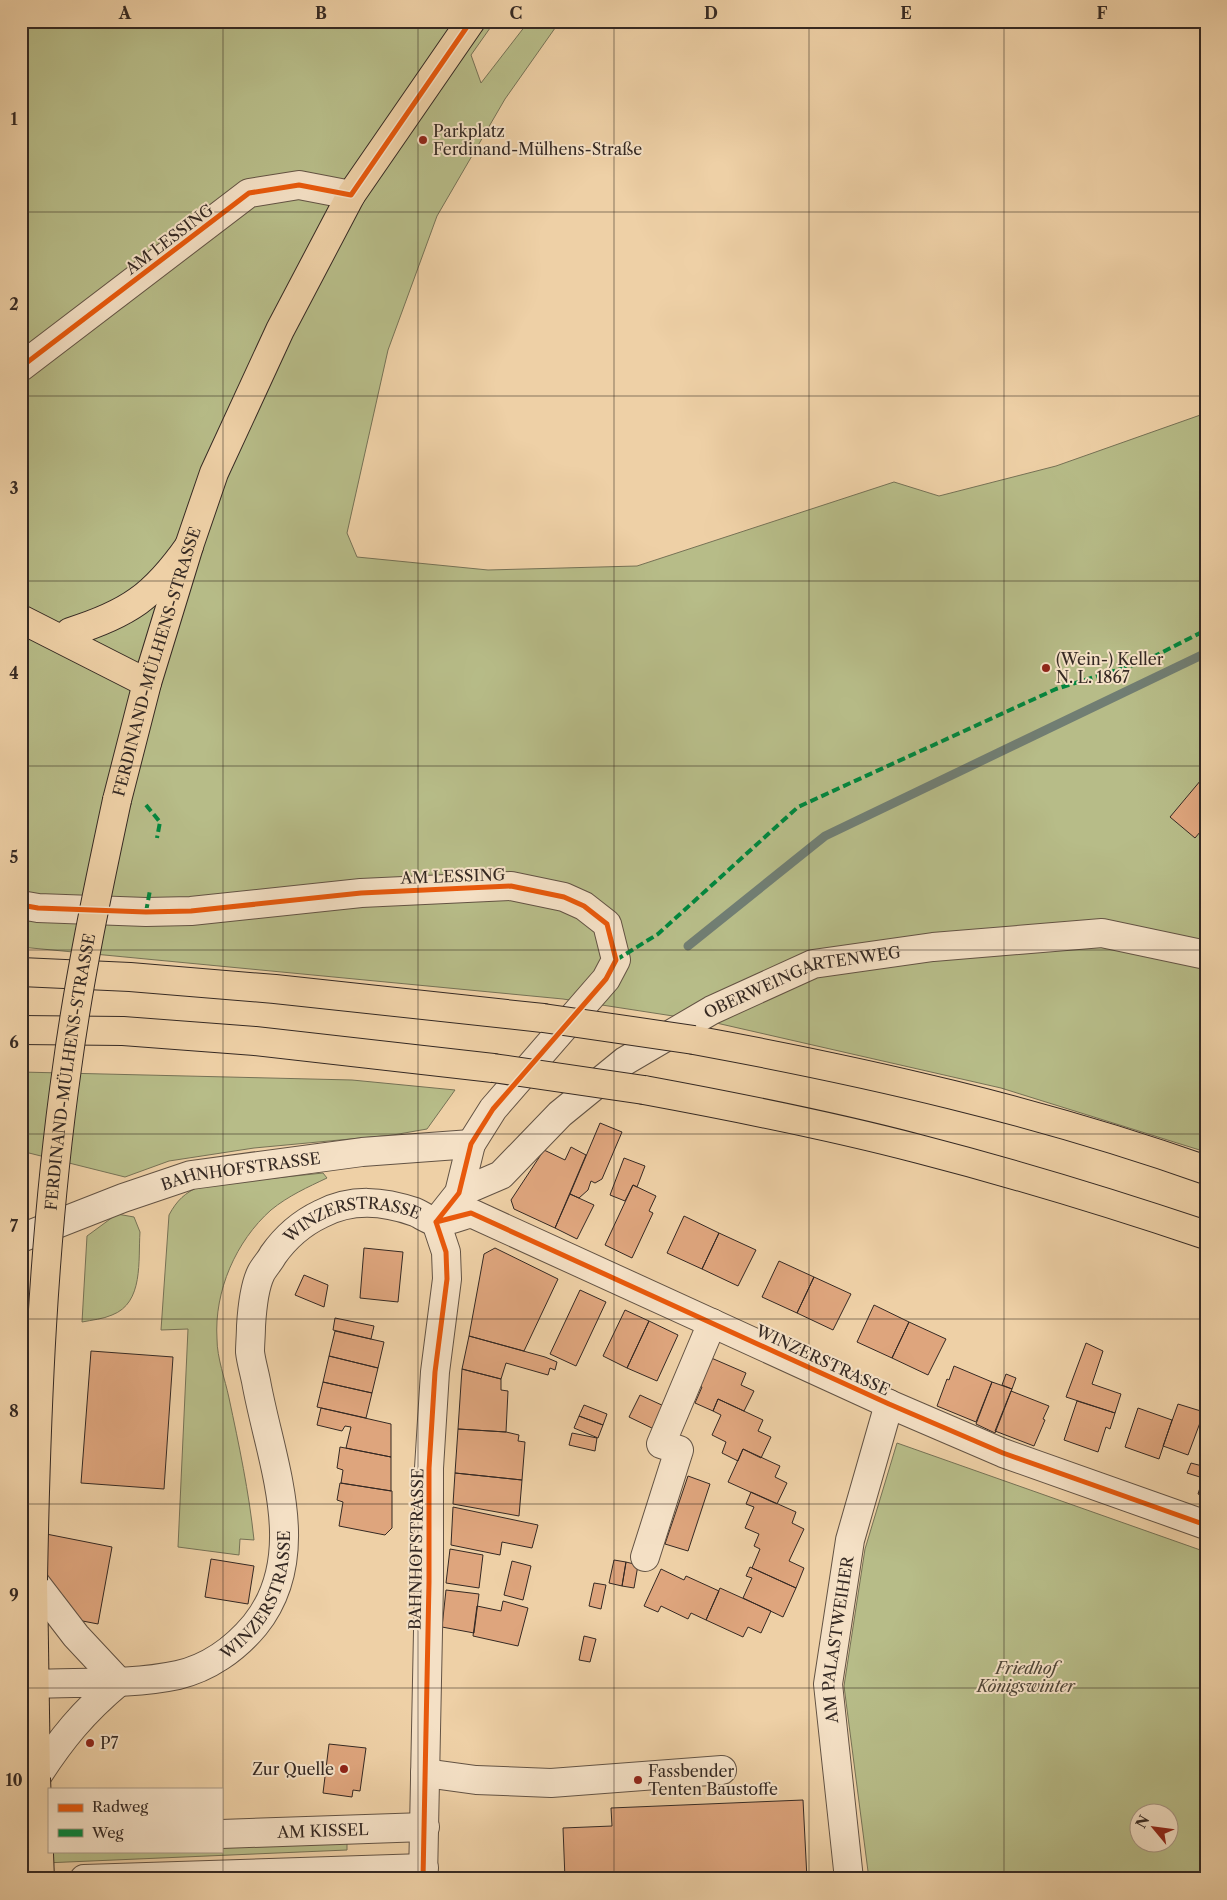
<svg xmlns="http://www.w3.org/2000/svg" width="1227" height="1900" font-family="'Libre Caslon Text',serif">
<style>
.green{fill:#b7bc88;stroke:#767256;fill-rule:evenodd}
.lines{fill:none;stroke-linecap:round;stroke-linejoin:round}
.stream{stroke:#717e73;stroke-width:9}
.building{fill:#dea57d;stroke:#352923}
.minor-casing{stroke:#635344;stroke-width:30}
.major-casing{stroke:#352923;stroke-width:30}
.highway-casing{stroke:#352923;stroke-width:30}
.minor{stroke:#f4e0c5;stroke-width:28}
.major{stroke:#eed0a6;stroke-width:28}
.highway{stroke:#eed0a6;stroke-width:28}
.major-bridge-casing{stroke:#352923;stroke-width:30;stroke-linecap:butt}
.highway-bridge-casing{stroke:#352923;stroke-width:30;stroke-linecap:butt}
.major-bridge{stroke:#eed0a6;stroke-width:28}
.highway-bridge{stroke:#eed0a6;stroke-width:28}
.quiet{stroke:#00873e;stroke-width:4;stroke-dasharray:8 4;stroke-linecap:butt}
.cycleway-casing{stroke:#f4e0c5;stroke-width:8}
.cycleway{stroke:#e8590c;stroke-width:5}
.grid{fill:none;stroke:#352923;stroke-width:1;stroke-opacity:0.55}
.poi-dot{fill:#8f2418;stroke:#f4e0c5;stroke-width:2}
.labels{text-anchor:middle;stroke-width:4;stroke-linejoin:round;paint-order:stroke}
.poi-label{font-size:16px;fill:#352923;stroke:#f4e0c5;text-anchor:start}
.street-label{font-size:16px;fill:#352923;stroke:#f4e0c5}
.park-label{font-size:16px;font-style:italic;fill:#4f4637;stroke:#f4e0c5}
.neatline{fill:none;stroke:#352923;stroke-width:2}
.grid-label{font-size:16px;text-anchor:middle;font-weight:bold;fill:#352923}
</style>
<rect width="100%" height="100%" fill="#eed0a6"/>
<filter id="stains"><feTurbulence type="fractalNoise" baseFrequency=".004" numOctaves="4"/><feColorMatrix values="0 0 0 0 .2 0 0 0 0 .09 0 0 0 0 .02 0 0 0 .5 -.17"/></filter>
<radialGradient id="worn" r=".72"><stop offset=".6" stop-color="#630" stop-opacity="0"/><stop offset="1" stop-color="#630" stop-opacity=".3"/></radialGradient>
<path class="green" d="M21,21H458L468,48L488,21H495L471,55L481,83L529,21H560L505,99L437,216L388,350L347,533L357,557L488,570L637,566L894,482L939,496L1056,466L1206,413V1152L1001,1088L712,1022L563,999L21,947Z
M21,1072L352,1080L455,1090L427,1129L393,1135L254,1148L169,1161L125,1177L21,1151Z
M323,1173L327,1178C308,1187 288,1196 271,1210C236,1241 214,1291 217,1339C217,1358 225,1379 229,1398C239,1445 249,1492 254,1540L240,1539L239,1555L178,1547L188,1329L161,1330L169,1215C177,1200 185,1193 200,1186Z
M117,1214L134,1217L140,1232C138,1260 144,1303 112,1315C103,1319 92,1320 82,1322L87,1236Z
M897,1443L1206,1552V1879H869L844,1686L865,1549ZM1140,1812H1170V1842H1140Z
M347,1838V1850L21,1864V1846L49,1845V1851H221V1841Z"/>
<g class="lines">
<path class="stream" d="M688,946L825,836L1206,653"/>
</g>
<path class="building" d="M1206,774V825L1195,838L1170,817Z
M600,1123L622,1132L602,1179L595,1183L591,1181L588,1190L579,1198L570,1194Z
M571,1147L586,1155L555,1228L514,1209L511,1200L544,1150L565,1160Z
M624,1158L645,1166L637,1187L633,1185L625,1201L610,1195Z
M633,1185L656,1196L649,1211L653,1213L632,1258L605,1245Z
M570,1194L594,1205L577,1239L555,1228Z
M684,1216L719,1233L702,1269L667,1253Z
M719,1233L756,1250L738,1286L702,1269Z
M364,1248L403,1252L398,1302L360,1298Z
M495,1248L558,1279L524,1351L469,1336L484,1254Z
M779,1261L814,1277L797,1313L762,1297Z
M304,1275L328,1285L324,1307L295,1295Z
M814,1277L851,1294L833,1330L797,1313Z
M580,1290L606,1302L576,1366L550,1354Z
M874,1305L909,1322L892,1358L857,1342Z
M625,1310L649,1321L627,1368L603,1356Z
M335,1318L374,1326L371,1339L333,1330Z
M649,1321L678,1335L657,1381L627,1368Z
M909,1322L946,1339L928,1375L892,1358Z
M335,1331L384,1342L378,1368L329,1356Z
M469,1336L545,1357L557,1362L555,1370L550,1368L548,1375L506,1363L501,1379L462,1369Z
M1086,1343L1103,1351L1092,1384L1121,1394L1115,1413L1066,1397Z
M91,1351L173,1357L164,1489L81,1483Z
M329,1356L378,1368L372,1393L323,1382Z
M709,1357L746,1373L741,1385L754,1391L744,1411L718,1399L713,1411L695,1403L702,1387L697,1384Z
M954,1366L992,1382L976,1422L937,1406L947,1379L949,1380Z
M462,1369L501,1379V1390L508,1391L506,1432L458,1429Z
M1006,1374L1016,1378L1012,1389L1002,1385Z
M323,1382L372,1393L366,1418L317,1407Z
M992,1382L1012,1389L995,1433L976,1424Z
M1011,1391L1049,1406L1043,1419L1045,1420L1034,1446L995,1431Z
M640,1395L666,1407L656,1430L629,1417Z
M718,1399L763,1420L758,1431L771,1437L761,1458L743,1449L738,1461L722,1453L726,1442L712,1435L721,1415L713,1411Z
M1077,1401L1115,1413L1110,1429L1106,1427L1098,1452L1064,1440Z
M1178,1404L1204,1412L1188,1455L1163,1446Z
M584,1405L607,1414L603,1425L579,1416Z
M321,1408L391,1424V1457L346,1448L351,1427L345,1426L342,1431L317,1425Z
M1138,1408L1172,1420L1159,1459L1125,1447Z
M579,1416L603,1425L598,1438L574,1428Z
M458,1429L506,1432L519,1435L518,1441L525,1442L522,1480L455,1473Z
M572,1433L597,1438L595,1451L569,1445Z
M340,1447L391,1457V1491L341,1483L343,1470L337,1468Z
M743,1449L780,1466L775,1477L787,1483L777,1504L728,1482Z
M1191,1463L1206,1467L1203,1478L1187,1473Z
M1206,1469V1497L1198,1494Z
M455,1473L522,1480L519,1516L453,1504Z
M688,1476L710,1484L688,1551L665,1544Z
M340,1483L392,1491V1528L385,1535L339,1526L343,1502L337,1500Z
M751,1492L796,1512L792,1523L804,1529L789,1561L804,1568L796,1588L752,1568L760,1549L754,1546L759,1534L745,1528L754,1507L746,1504Z
M453,1507L538,1525L532,1548L502,1542L500,1555L451,1545Z
M21,1529L112,1547L98,1624L21,1609Z
M450,1549L483,1555L479,1588L446,1583Z
M211,1559L254,1566L248,1604L205,1597Z
M614,1560L626,1562L622,1586L609,1583Z
M512,1561L531,1566L523,1600L504,1595Z
M626,1562L638,1565L634,1588L622,1586Z
M750,1567L796,1588L783,1617L743,1598L752,1578L746,1576Z
M661,1569L684,1580L686,1576L719,1591L706,1620L691,1613L688,1619L661,1606L658,1612L644,1606Z
M594,1583L606,1585L601,1609L589,1606Z
M720,1588L771,1611L761,1633L748,1627L743,1637L706,1620Z
M446,1590L479,1594L474,1633L442,1627Z
M503,1601L528,1608L518,1646L473,1636L477,1606L501,1611Z
M584,1636L596,1639L590,1662L579,1660Z
M329,1744L366,1748L360,1791L353,1790L352,1797L323,1793Z
M803,1800L807,1879H565L563,1828L612,1826L611,1808Z"/>
<g class="lines">
<defs>
<g id="minor">
<path d="M21,367L249,193L299,185L351,195"/>
<path d="M21,905L38,908L146,912L191,911L361,893L511,886L564,897L584,906L607,924L616,960L606,979L493,1109L471,1144L459,1193L436,1222"/>
<path id="s1" d="M459,1193L501,1175L560,1114L625,1061L712,1010L813,964L933,947L1102,933L1206,955"/>
<path id="s2" d="M21,1238L123,1198L191,1175L362,1152L471,1144"/>
<path d="M645,1557L679,1450L661,1444L712,1323"/>
<path d="M33,1580L76,1636L119,1682"/>
<path id="s3" d="M34,1684C82,1682 131,1685 178,1675C208,1668 235,1649 255,1625C312,1554 270,1460 256,1381C254,1371 251,1361 250,1352C250,1344 251,1335 251,1326C252,1310 254,1287 261,1273C264,1267 270,1261 273,1255C285,1238 302,1223 321,1214C352,1198 383,1201 415,1212C422,1215 431,1222 438,1222C449,1221 461,1216 471,1213L889,1404L1003,1453L1206,1525"/>
<path d="M425,1773L476,1780L551,1783L722,1770"/>
<path d="M36,1778C61,1739 83,1712 119,1682"/>
<path id="s4" d="M221,1834L425,1827"/>
<path d="M84,1879L424,1868"/>
<path d="M423,1879L429,1582V1468L435,1372L447,1279L446,1252L436,1222"/>
<path id="s5" d="M849,1879L828,1684L850,1540L889,1404"/>
</g>
<g id="major">
<path id="s6" d="M117,800L147,683L189,546L214,473L280,330L351,195L471,21"/>
<path d="M33,1580L36,1778"/>
</g>
<path id="highway" d="M21,619L147,683
M70,632C128,614 154,596 189,546
M21,972L130,977L275,989L543,1018
M21,1030L123,1031L255,1041L493,1068
M694,1040C868,1072 1039,1111 1206,1170
M644,1090C736,1107 828,1125 919,1149C1016,1174 1111,1203 1206,1235
M21,1602L33,1580
M21,1684H34
M21,1759L36,1778"/>
</defs>
<use href="#minor" class="minor-casing"/>
<use href="#major" class="major-casing"/>
<use href="#highway" class="highway-casing"/>
<use href="#minor" class="minor"/>
<use href="#major" class="major"/>
<use href="#highway" class="highway"/>
<defs>
<g id="major-bridge">
<path id="s7" d="M33,1580C36,1409 43,1238 67,1068C79,978 98,889 117,800"/>
<path d="M36,1778L40,1879"/>
</g>
<path id="highway-bridge" d="M543,1018L694,1040
M493,1068L644,1090"/>
</defs>
<use href="#major-bridge" class="major-bridge-casing"/>
<use href="#highway-bridge" class="highway-bridge-casing"/>
<use href="#major-bridge" class="major-bridge"/>
<use href="#highway-bridge" class="highway-bridge"/>
<path class="quiet" d="M146,805L160,822L157,838
M146,912L150,890
M616,960L658,934L798,807L1056,689L1143,662L1206,630"/>
<defs>
<path id="cycleway" d="M21,367L249,193L299,185L351,195L471,21
M21,905L38,908L146,912L191,911L361,893L511,886L564,897L584,906L607,924L616,960L606,979L493,1109L471,1144L459,1193L436,1222
M436,1222L471,1213L889,1404L1003,1453L1206,1525
M423,1879L429,1582V1468L435,1372L447,1279L446,1252L436,1222"/>
</defs>
<use href="#cycleway" class="cycleway-casing"/>
<use href="#cycleway" class="cycleway"/>
</g>
<path class="grid" d="M223,21V1879M418,21V1879M614,21V1879M809,21V1879M1004,21V1879M21,212H1206M21,396H1206M21,581H1206M21,766H1206M21,950H1206M21,1134H1206M21,1319H1206M21,1504H1206M21,1688H1206"/>
<g class="poi-dot">
<circle cx="423" cy="140" r="5"/>
<circle cx="1046" cy="668" r="5"/>
<circle cx="90" cy="1743" r="5"/>
<circle cx="344" cy="1769" r="5"/>
<circle cx="638" cy="1780" r="5"/>
</g>
<g class="labels">
<g class="poi-label">
<text x="433" y="137">Parkplatz<tspan x="433" dy="18">Ferdinand-Mülhens-Straße</tspan></text>
<text x="1056" y="665">(Wein-) Keller<tspan x="1056" dy="18">N. L. 1867</tspan></text>
<text x="100" y="1749">P7</text>
<text x="334" y="1775" text-anchor="end">Zur Quelle</text>
<text x="648" y="1777">Fassbender<tspan x="648" dy="18">Tenten Baustoffe</tspan></text>
</g>
<g class="street-label">
<text transform="translate(169 239) rotate(-37)" y="6">AM LESSING</text>
<text dy="6" stroke="none"><textPath href="#s6" startOffset="144">FERDINAND-MÜLHENS-STRASSE</textPath></text>
<text transform="translate(453 876) rotate(-2)" y="6">AM LESSING</text>
<text dy="6" stroke="none"><textPath href="#s1" startOffset="411">OBERWEINGARTENWEG</textPath></text>
<text dy="6" stroke="none"><textPath href="#s7" startOffset="510">FERDINAND-MÜLHENS-STRASSE</textPath></text>
<text dy="6" stroke="none"><textPath href="#s2" startOffset="231">BAHNHOFSTRASSE</textPath></text>
<text dy="6" stroke="none"><textPath href="#s3" startOffset="716">WINZERSTRASSE</textPath></text>
<text transform="translate(823 1360) rotate(25)" y="6">WINZERSTRASSE</text>
<text transform="translate(416 1549) rotate(-89)" y="6">BAHNHOFSTRASSE</text>
<text dy="6" stroke="none"><textPath href="#s3" startOffset="266">WINZERSTRASSE</textPath></text>
<text dy="6" stroke="none"><textPath href="#s5" startOffset="241">AM PALASTWEIHER</textPath></text>
<text dy="6" stroke="none"><textPath href="#s4" startOffset="102">AM KISSEL</textPath></text>
</g>
<g class="park-label">
<text x="1026" y="1674">Friedhof<tspan x="1026" dy="18">Königswinter</tspan></text>
</g>
</g>
<rect width="1227" height="1900" fill="none" stroke="#eed0a6" stroke-width="55"/>
<rect x="48" y="1788" width="175" height="65" fill="#f4e0c5" stroke="#a89784"/>
<rect x="58" y="1804" width="25" height="8" fill="#e8590c" stroke="#a89784"/>
<text x="92" y="1812" font-size="15" fill="#352923">Radweg</text>
<rect x="58" y="1829" width="25" height="8" fill="#00873e" stroke="#a89784"/>
<text x="92" y="1838" font-size="15" fill="#352923">Weg</text>
<g transform="translate(1154 1828) rotate(299)"><circle r="24" fill="#f4e0c5" stroke="#a89784"/>
<path d="M0-4L9 19L0 12L-9 19Z" fill="#8f2418"/>
<text y="-8" font-size="14" font-weight="bold" text-anchor="middle" fill="#352923">N</text>
</g>
<rect x="28" y="28" width="1172" height="1844" class="neatline"/>
<g class="grid-label">
<text x="125" y="19">A</text>
<text x="321" y="19">B</text>
<text x="516" y="19">C</text>
<text x="711" y="19">D</text>
<text x="906" y="19">E</text>
<text x="1102" y="19">F</text>
<text x="14" y="125">1</text>
<text x="14" y="310">2</text>
<text x="14" y="494">3</text>
<text x="14" y="679">4</text>
<text x="14" y="863">5</text>
<text x="14" y="1048">6</text>
<text x="14" y="1232">7</text>
<text x="14" y="1417">8</text>
<text x="14" y="1601">9</text>
<text x="14" y="1786">10</text>
</g>
<rect width="100%" height="100%" filter="url(#stains)"/>
<rect width="100%" height="100%" fill="url(#worn)"/>
</svg>
